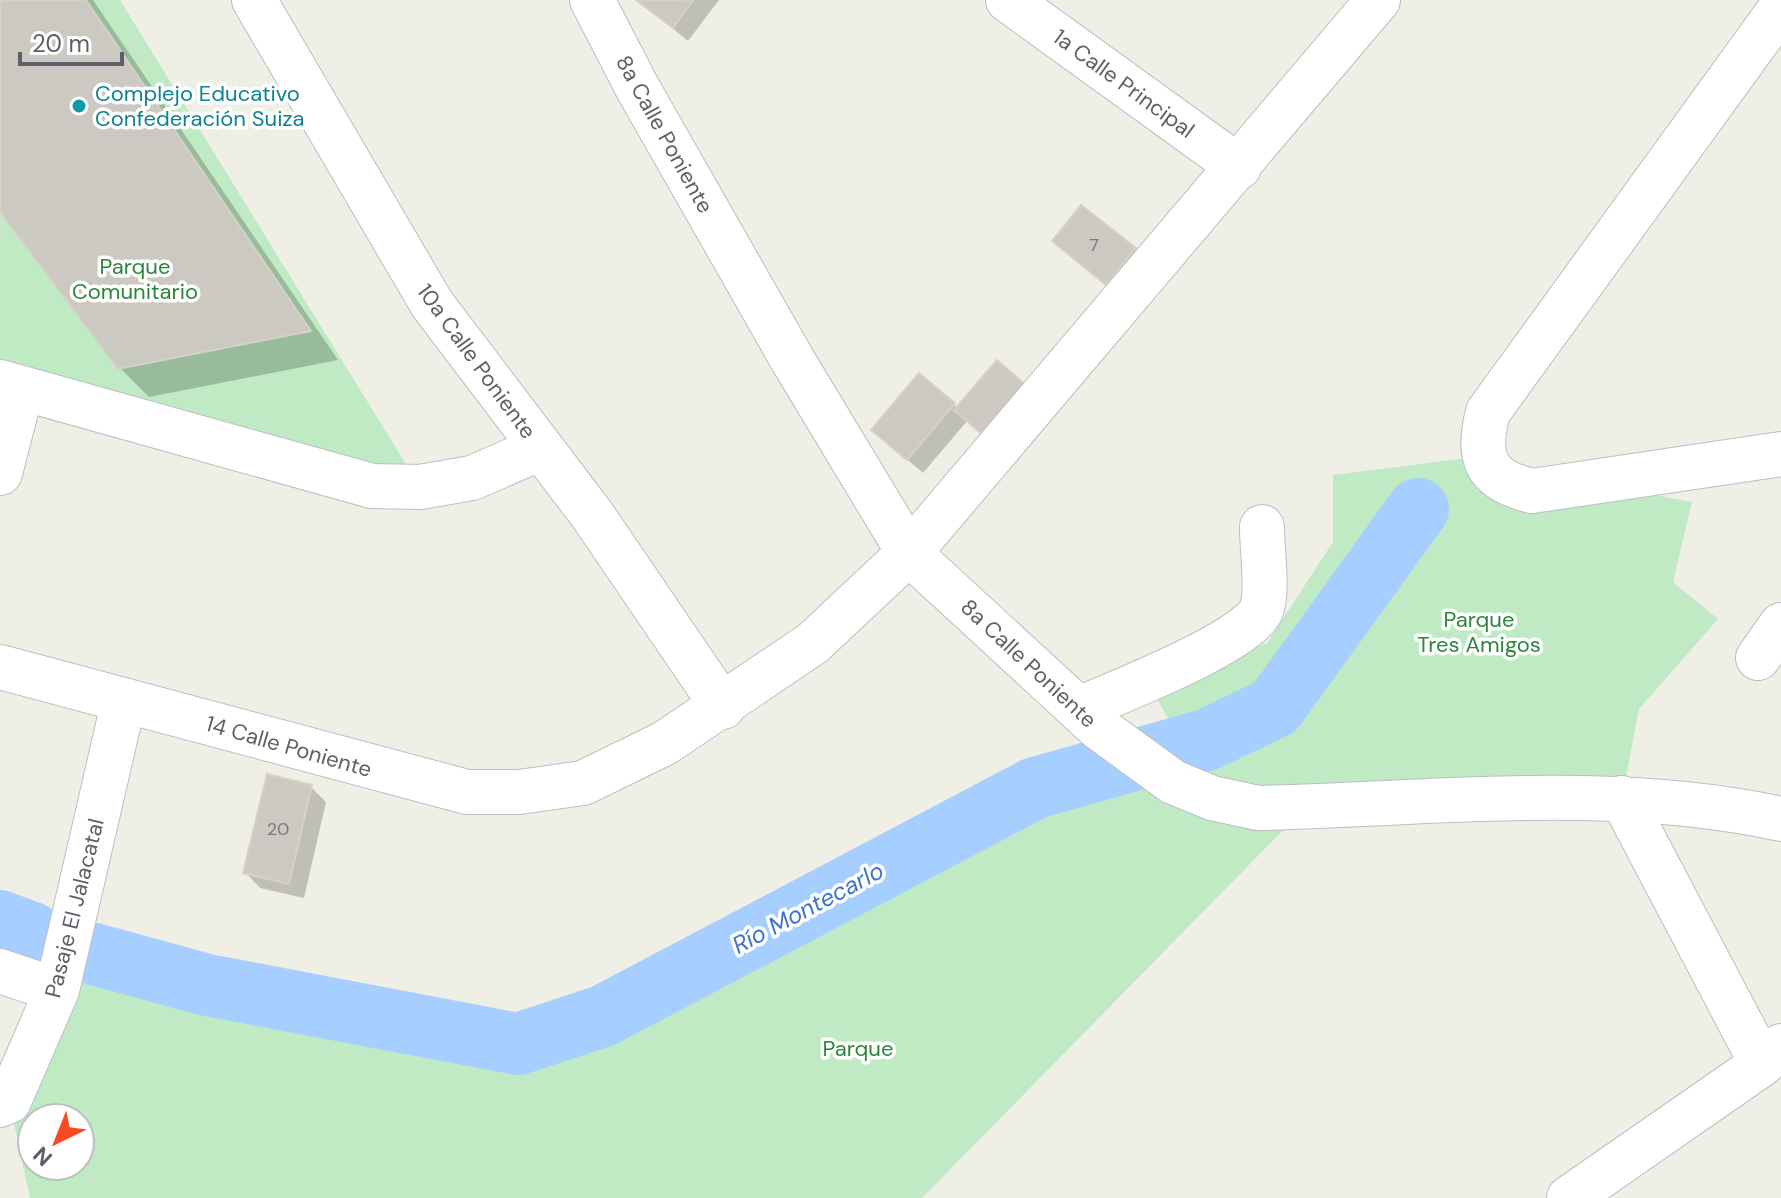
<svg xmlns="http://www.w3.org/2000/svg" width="1781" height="1198" font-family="'DM Sans',sans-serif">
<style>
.green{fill:#bfeac4;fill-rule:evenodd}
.shadow{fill:#0003}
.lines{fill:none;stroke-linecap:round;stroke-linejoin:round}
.river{stroke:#a6cfff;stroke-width:62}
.building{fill:#ccc9c2;stroke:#d6d2c3;stroke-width:2}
.minor-casing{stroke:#bdbec5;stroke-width:46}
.minor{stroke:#fff;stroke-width:44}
.culture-dot{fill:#0f9aa8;stroke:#fff;stroke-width:3}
.labels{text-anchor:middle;stroke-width:7;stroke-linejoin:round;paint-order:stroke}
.number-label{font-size:18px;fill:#797a7e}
.street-label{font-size:22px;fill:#5d6067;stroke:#fff}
.culture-label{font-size:22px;fill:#0d838f;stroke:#fff;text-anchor:start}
.park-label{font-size:22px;fill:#2d853a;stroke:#fff}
.water-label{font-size:24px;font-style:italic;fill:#3d75ce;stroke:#fff}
</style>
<rect width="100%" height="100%" fill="#f0efe5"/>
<path class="green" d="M0,0H120L420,487L0,382Z
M1460,459L1692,502L1673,582L1718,619L1639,709L1622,798L1306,807L922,1198H30L9,1101L94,954L331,1009L518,1044L777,922L1035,788L1173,782L1206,787L1150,686L1267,643L1333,542V475ZM32,1118H80V1166H32Z"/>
<path class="shadow" d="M0,0H93L338,360L149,397L119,367L0,209Z
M638,0H719L688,41Z
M1054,241L1134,250L1149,264L1122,298Z
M954,404L967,421L923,473L889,444Z
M311,787L326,802L304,898L260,888L246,873Z"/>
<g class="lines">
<path class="river" d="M0,921L32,933
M94,954L207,985L518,1044L603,1016L1035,788L1209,739L1275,707L1418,509"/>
</g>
<path class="building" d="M0,0H86L311,331L118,369L0,212Z
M636,0H693L673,28Z
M1081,205L1136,248L1106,285L1052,241Z
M997,360L1027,386L984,436L954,410Z
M919,373L955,403L907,460L871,430Z
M267,774L312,785L289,884L243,873Z"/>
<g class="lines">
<defs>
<path id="minor" d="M254,0L432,304L593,516L723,707
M592,0L637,87L792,359L909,553L1099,728L1173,782L1212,798L1258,808C1432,804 1609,782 1781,819
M1008,0L1239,167
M1781,8L1488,412C1476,458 1485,480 1532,491L1781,454
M0,382L372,486L420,487L472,478L541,448
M0,473L22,388
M1758,658L1781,625
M0,667L467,792H519L583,783L665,743L813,643L909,553L1378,0
M1079,709C1113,694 1253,640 1262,608C1268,589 1262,549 1262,527
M1622,798L1762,1064
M0,971L57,990
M0,1105L9,1101L57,990L124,700
M1569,1198L1762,1064L1781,1046"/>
</defs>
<use href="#minor" class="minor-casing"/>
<use href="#minor" class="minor"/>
</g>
<circle class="culture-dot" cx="79" cy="106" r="8"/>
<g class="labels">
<g class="number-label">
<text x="1094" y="251">7</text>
<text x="278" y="835">20</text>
</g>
<g class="street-label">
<text transform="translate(1124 83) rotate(36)" y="8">1a Calle Principal</text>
<text transform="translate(665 134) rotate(61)" y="8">8a Calle Poniente</text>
<text transform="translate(477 361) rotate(54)" y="8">10a Calle Poniente</text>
<text transform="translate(1029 663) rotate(43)" y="8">8a Calle Poniente</text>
<text transform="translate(289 746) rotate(16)" y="8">14 Calle Poniente</text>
<text transform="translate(74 908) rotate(-76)" y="8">Pasaje El Jalacatal</text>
</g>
<g class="culture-label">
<text x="95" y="101">Complejo Educativo<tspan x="95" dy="25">Confederación Suiza</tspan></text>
</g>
<g class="park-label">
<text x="135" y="274">Parque<tspan x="135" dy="25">Comunitario</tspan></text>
<text x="1479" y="627">Parque<tspan x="1479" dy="25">Tres Amigos</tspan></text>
<text x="858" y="1056">Parque</text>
</g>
<g class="water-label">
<text transform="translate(808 908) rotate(-28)" y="8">Río Montecarlo</text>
</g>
</g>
<g transform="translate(56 1142) rotate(223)"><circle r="38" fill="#ffffff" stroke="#bebfc2" stroke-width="2"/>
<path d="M0-6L14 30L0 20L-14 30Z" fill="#f94a23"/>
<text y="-12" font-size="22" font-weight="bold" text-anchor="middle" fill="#5d6067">N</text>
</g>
<path d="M20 52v12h102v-12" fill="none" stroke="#5d6067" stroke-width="4"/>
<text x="32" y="52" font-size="24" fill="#5d6067" stroke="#ffffff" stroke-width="6" paint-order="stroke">20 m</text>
</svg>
